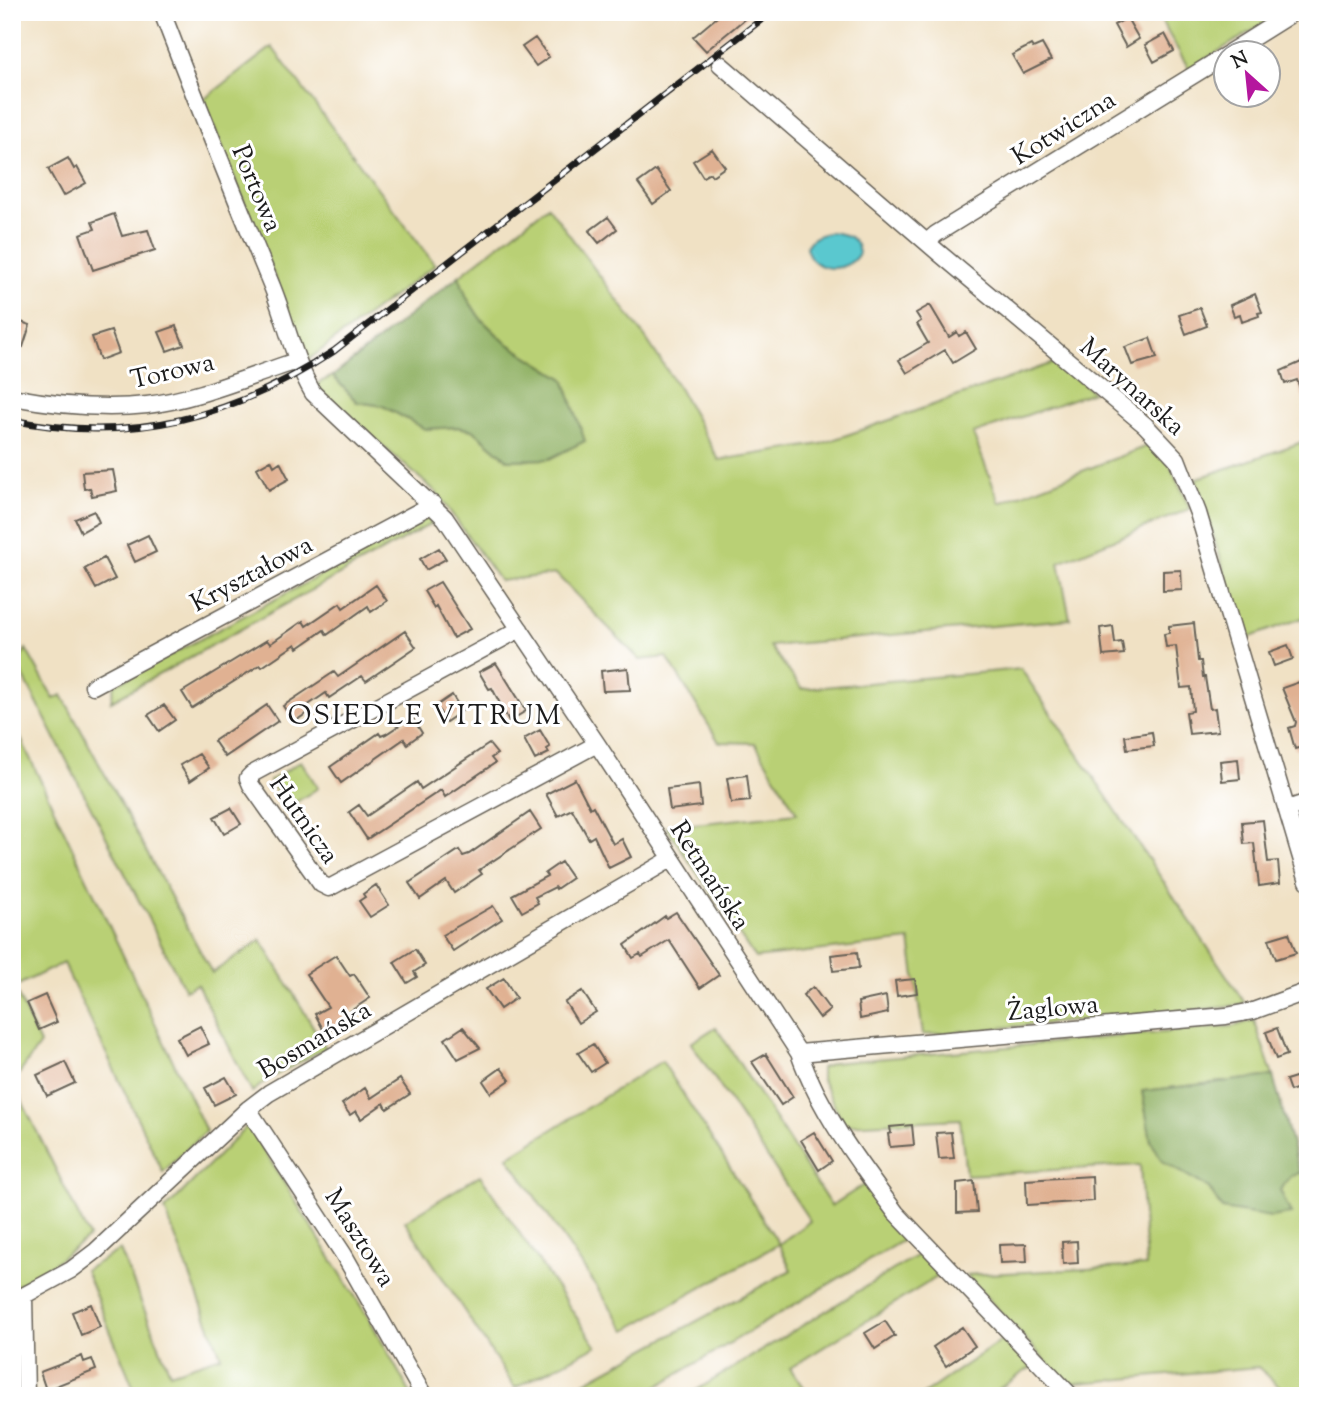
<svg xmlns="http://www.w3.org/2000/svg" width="1320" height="1408" font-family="'Sorts Mill Goudy',serif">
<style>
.green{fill:#b9d074;stroke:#6a7648;stroke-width:2}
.forest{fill:#92b266;stroke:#576741;stroke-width:2}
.water{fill:#5ac8cf;stroke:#3b7276;stroke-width:2}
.building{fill:#e0b192}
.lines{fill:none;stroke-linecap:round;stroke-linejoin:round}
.minor-casing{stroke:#666157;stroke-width:19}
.minor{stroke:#fff;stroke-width:16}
.rail-casing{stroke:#1c1c1c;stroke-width:7}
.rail{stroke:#fff;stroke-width:4.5;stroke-dasharray:13;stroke-linecap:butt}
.labels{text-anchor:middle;stroke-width:6;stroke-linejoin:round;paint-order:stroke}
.street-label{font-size:26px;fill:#1c1c1c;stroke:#fff}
.neighbourhood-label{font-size:28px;letter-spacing:2px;fill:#1c1c1c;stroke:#fff}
</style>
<rect width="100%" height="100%" fill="#fff"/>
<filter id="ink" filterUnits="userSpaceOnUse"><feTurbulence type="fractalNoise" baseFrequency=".0143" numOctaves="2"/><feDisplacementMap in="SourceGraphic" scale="14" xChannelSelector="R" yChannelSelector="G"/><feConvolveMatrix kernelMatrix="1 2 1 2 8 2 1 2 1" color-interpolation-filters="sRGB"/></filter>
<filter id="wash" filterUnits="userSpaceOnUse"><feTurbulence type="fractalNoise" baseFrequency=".00686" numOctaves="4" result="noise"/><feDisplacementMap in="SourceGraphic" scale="28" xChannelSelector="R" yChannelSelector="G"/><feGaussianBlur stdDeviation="1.57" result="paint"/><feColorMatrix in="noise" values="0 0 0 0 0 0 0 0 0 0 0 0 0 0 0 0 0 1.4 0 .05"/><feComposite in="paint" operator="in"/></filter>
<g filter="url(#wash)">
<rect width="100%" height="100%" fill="#f0e1c4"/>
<path class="green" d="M1156,12H1283L1189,69Z
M272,47L435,265L308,360L203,100Z
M548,206L645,337L680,390L719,460L821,444L1056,362L1093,392L973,434L1000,503L1152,444L1170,465L1190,509L1059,562L1070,619L770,646L802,689L1021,669L1245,1003L1227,1007L923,1035L910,940L755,958L666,827L797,813L755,743L719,742L667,657L640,660L556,574L500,581L436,492L327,398L316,384L333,376L357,402L383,406L425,429L457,427L473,430L508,460L549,459L584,441L564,379L505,342L480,318L467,298L459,276Z
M1308,440V616L1245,639L1196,479Z
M428,518L433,523L111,701L114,685Z
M26,649L54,699L62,695L212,973L261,940L326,1048L270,1078L252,1092L197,984L185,990L17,664Z
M12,720L206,1131L163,1172L63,963L14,987L40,1044L13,1083L89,1237L39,1274L12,1288Z
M301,761L318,788L287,808L270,781Z
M1254,1020L1273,1076L1142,1091L1151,1141L1162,1161L1209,1188L1222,1209L1291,1214L1280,1190L1292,1175L1308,1170V1396H1290L1258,1367L1067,1384L966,1275L1146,1266L1140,1165L966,1175L960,1119L844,1125L821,1078V1068L832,1063L1235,1026Z
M716,1027L831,1206L865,1184L908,1237L641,1396H559L791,1270L779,1244L626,1330L508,1157L662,1061L779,1244L810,1221L691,1043Z
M248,1125L371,1322L412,1396H137L85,1270L120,1250L170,1373L221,1356L165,1210Z
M480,1175L596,1346L515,1388L405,1221Z
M924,1251L942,1274L790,1368L809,1396H687Z
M1003,1339L1033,1366L988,1396H921Z"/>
<path class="forest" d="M459,276L467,298L480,318L505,342L564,379L585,441L549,459L508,460L473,430L457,427L425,429L383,406L357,402L333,376Z
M1273,1076L1300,1173L1292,1175L1280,1190L1291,1214L1271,1217L1222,1209L1209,1188L1162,1161L1151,1141L1142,1091Z"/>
<path class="water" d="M831,232C845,234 857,236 859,253C848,274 812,274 806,247C812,236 819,235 831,232Z"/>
<g id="blocks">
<path class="building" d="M723,12H753L706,51L693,37Z
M1127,18L1139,39L1126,47L1114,25Z
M1165,34L1174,51L1154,62L1145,45Z
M535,38L549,57L536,66L522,47Z
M1042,44L1051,60L1023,74L1012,55L1031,45L1033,48Z
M712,149L725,167L712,176L710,173L703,177L693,161Z
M68,158L74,169L77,167L86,183L63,196L48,169Z
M656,170L671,191L653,204L638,183Z
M114,214L122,236L148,230L155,250L93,270L80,234L95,229L92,222Z
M608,217L617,229L599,243L589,231Z
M1255,294L1262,312L1258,313L1259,316L1242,322L1240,314L1234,316L1230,305Z
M930,305L949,337L957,332L959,336L966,332L976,349L953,363L945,350L907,373L899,360L928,343L917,324L921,321L916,313Z
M1200,308L1207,326L1186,334L1179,315Z
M12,319L30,325L23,347L12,344Z
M176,326L184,345L167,351L159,332Z
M111,331L119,353L100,360L92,337Z
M1150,338L1157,358L1132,365L1125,347Z
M1308,359V406H1306L1297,380L1285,384L1281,371Z
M271,460L274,466L280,462L289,479L269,490L257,468Z
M113,470L117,491L92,496L90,488L84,489L82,472Z
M94,511L99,522L81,532L75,519Z
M148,535L156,552L135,562L127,545Z
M439,548L446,559L426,570L420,559Z
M104,558L115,579L96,589L85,569Z
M1181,570L1182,590L1163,591V571Z
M440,582L470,629L453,638L436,606L434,608L424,591Z
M376,585L387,601L371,612L368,606L327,635L324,630L298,648L296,644L262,667L260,665L192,708L182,692L267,640L270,644L303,621L306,626L340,603L343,608Z
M1194,623L1198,661H1201L1203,677H1205L1210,709L1215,708L1218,731L1189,734L1186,712L1193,711L1191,687L1181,688L1176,646L1166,647L1164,634L1169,633V626Z
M1113,626L1115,643L1122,642L1124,654L1103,656L1100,628Z
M405,631L416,647L366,681L362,676L329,698L326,693L307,706L310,711L294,722L283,706L334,672L338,677Z
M1288,645L1293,659L1274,666L1269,652Z
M496,663L526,711L509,721L492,688L489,689L479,672Z
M628,668L630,690L603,691L601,671Z
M1302,681L1308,696L1306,750L1305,746L1295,749L1289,728L1295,726L1296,722L1282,688Z
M452,695L462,711L446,722L436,706Z
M164,705L175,720L159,731L148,715Z
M267,705L278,721L225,757L214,741Z
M412,717L422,733L407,744L404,739L341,783L330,767L379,733L381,736L386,734Z
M540,730L550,747L547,749L549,753L535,760L524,739Z
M1152,732L1154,746L1127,749L1125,736Z
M489,744L497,754L491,758L495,763L445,797L441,790L367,839L349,812L359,805L367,816L417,782L421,789Z
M199,754L209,768L190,781L180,765Z
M1238,759L1240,779L1222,781L1220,761Z
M747,775L750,801L731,803L727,778Z
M575,779L590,808L593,806L613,844L622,839L631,857L609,868L594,836L589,839L572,809L558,816L546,794Z
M699,785L701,806L670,810L667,789Z
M231,808L241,824L224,834L214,817Z
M530,812L541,829L479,870L482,874L454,893L446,881L420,899L409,883L459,850L463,856L469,854Z
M1263,820L1268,862L1278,861L1280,883L1259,886L1254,843L1244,844L1242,822Z
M561,862L572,878L556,889L555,887L535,897L538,903L522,912L512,895L547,876L545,873Z
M376,885L389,905L370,917L359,901L365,897L363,894Z
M493,906L502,919L453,951L442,935Z
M676,912L719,975L700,988L669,940L642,957L640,954L633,958L625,945L665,916L666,918Z
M1289,933L1296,953L1276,959L1269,939Z
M415,949L425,965L414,972L417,977L407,983L394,962Z
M857,952L859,968L833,971L831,955Z
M336,955L350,976L354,974L370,998L343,1016L346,1021L325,1033L315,1014L328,1007L306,974Z
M504,978L516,998L500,1009L486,989Z
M915,979L917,993L897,996L895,981Z
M813,987L830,1010L820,1018L803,995Z
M582,991L596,1012L578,1023L565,1002Z
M45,995L57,1022L39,1030L27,1003Z
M886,996L888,1013L860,1019L858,1002Z
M200,1026L209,1044L186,1055L177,1038Z
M463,1027L480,1048L458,1059L445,1039Z
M1277,1028L1287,1055L1276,1059L1266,1032Z
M593,1044L605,1063L591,1072L578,1053Z
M766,1054L793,1097L781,1105L752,1062Z
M65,1062L75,1083L47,1096L37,1075Z
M501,1068L510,1080L491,1093L483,1081Z
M1308,1073V1085L1290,1091L1286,1080Z
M226,1077L236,1094L214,1105L205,1088Z
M400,1079L410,1094L387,1109L384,1103L361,1119L356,1111L350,1115L342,1104L365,1088L371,1098Z
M912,1125L914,1145L890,1147L888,1134L891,1133L890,1127Z
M814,1132L832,1161L819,1170L801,1140Z
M951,1132L954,1158L939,1159L936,1133Z
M1092,1176L1093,1201L1027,1205L1026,1180Z
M974,1181L977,1212L957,1213V1183Z
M1077,1241L1078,1263L1063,1264L1062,1242Z
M1026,1244L1027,1262L1000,1263L999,1245Z
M91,1304L100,1327L81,1335L72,1312Z
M885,1321L895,1336L875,1349L865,1333Z
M962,1327L975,1346L946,1366L933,1347Z
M82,1356L84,1362L92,1359L96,1370L46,1390L40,1372Z"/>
</g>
</g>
<g filter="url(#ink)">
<use href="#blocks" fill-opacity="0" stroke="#666157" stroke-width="2"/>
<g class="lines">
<defs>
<path id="minor" d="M162,12C197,104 234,194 271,284C286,320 293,359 313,393L445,518L597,744L799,1053C820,1112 859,1163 896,1213L1071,1396
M1230,52L1294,12
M720,64L939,253L1145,425L1177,459L1198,513L1308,881
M927,242L936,234L1226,55
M12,397C55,405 103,410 147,405C198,399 249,376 297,361
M520,629L252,774L248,778L251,785L321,884L329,888L597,744
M93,686L433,504
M1287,809L1308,802
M799,1053L1226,1016L1253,1011L1308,991
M248,1109L344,1255L424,1396
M24,1297L26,1396
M12,1302L71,1270L96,1251L248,1109L269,1093L671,859"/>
</defs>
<use href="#minor" class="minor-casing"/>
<use href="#minor" class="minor"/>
<defs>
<path id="rail" d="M12,420C132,445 234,417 334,351L771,12"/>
</defs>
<use href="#rail" class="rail-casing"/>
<use href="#rail" class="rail"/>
</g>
</g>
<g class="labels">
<g class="street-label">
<text transform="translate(1063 127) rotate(-32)" y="9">Kotwiczna</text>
<text transform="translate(258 188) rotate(67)" y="9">Portowa</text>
<text transform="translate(172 370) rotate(-13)" y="9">Torowa</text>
<text transform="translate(1133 386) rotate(42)" y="9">Marynarska</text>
<text transform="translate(251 573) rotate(-28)" y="9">Kryształowa</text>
<text transform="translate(305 819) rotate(55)" y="9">Hutnicza</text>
<text transform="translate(711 875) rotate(57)" y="9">Retmańska</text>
<text transform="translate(1053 1007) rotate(-5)" y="9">Żaglowa</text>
<text transform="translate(314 1039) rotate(-31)" y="9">Bosmańska</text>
<text transform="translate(361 1237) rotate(58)" y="9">Masztowa</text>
</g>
<g class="neighbourhood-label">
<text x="425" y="724">OSIEDLE VITRUM</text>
</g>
</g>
<rect width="1320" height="1408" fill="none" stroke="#fff" stroke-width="42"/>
<g transform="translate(1247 74) rotate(333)"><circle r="33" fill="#ffffff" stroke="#a4a4a4" stroke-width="2"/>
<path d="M0-5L12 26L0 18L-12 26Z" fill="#b5179e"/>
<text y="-10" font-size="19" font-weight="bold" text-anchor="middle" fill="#1c1c1c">N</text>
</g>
</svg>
